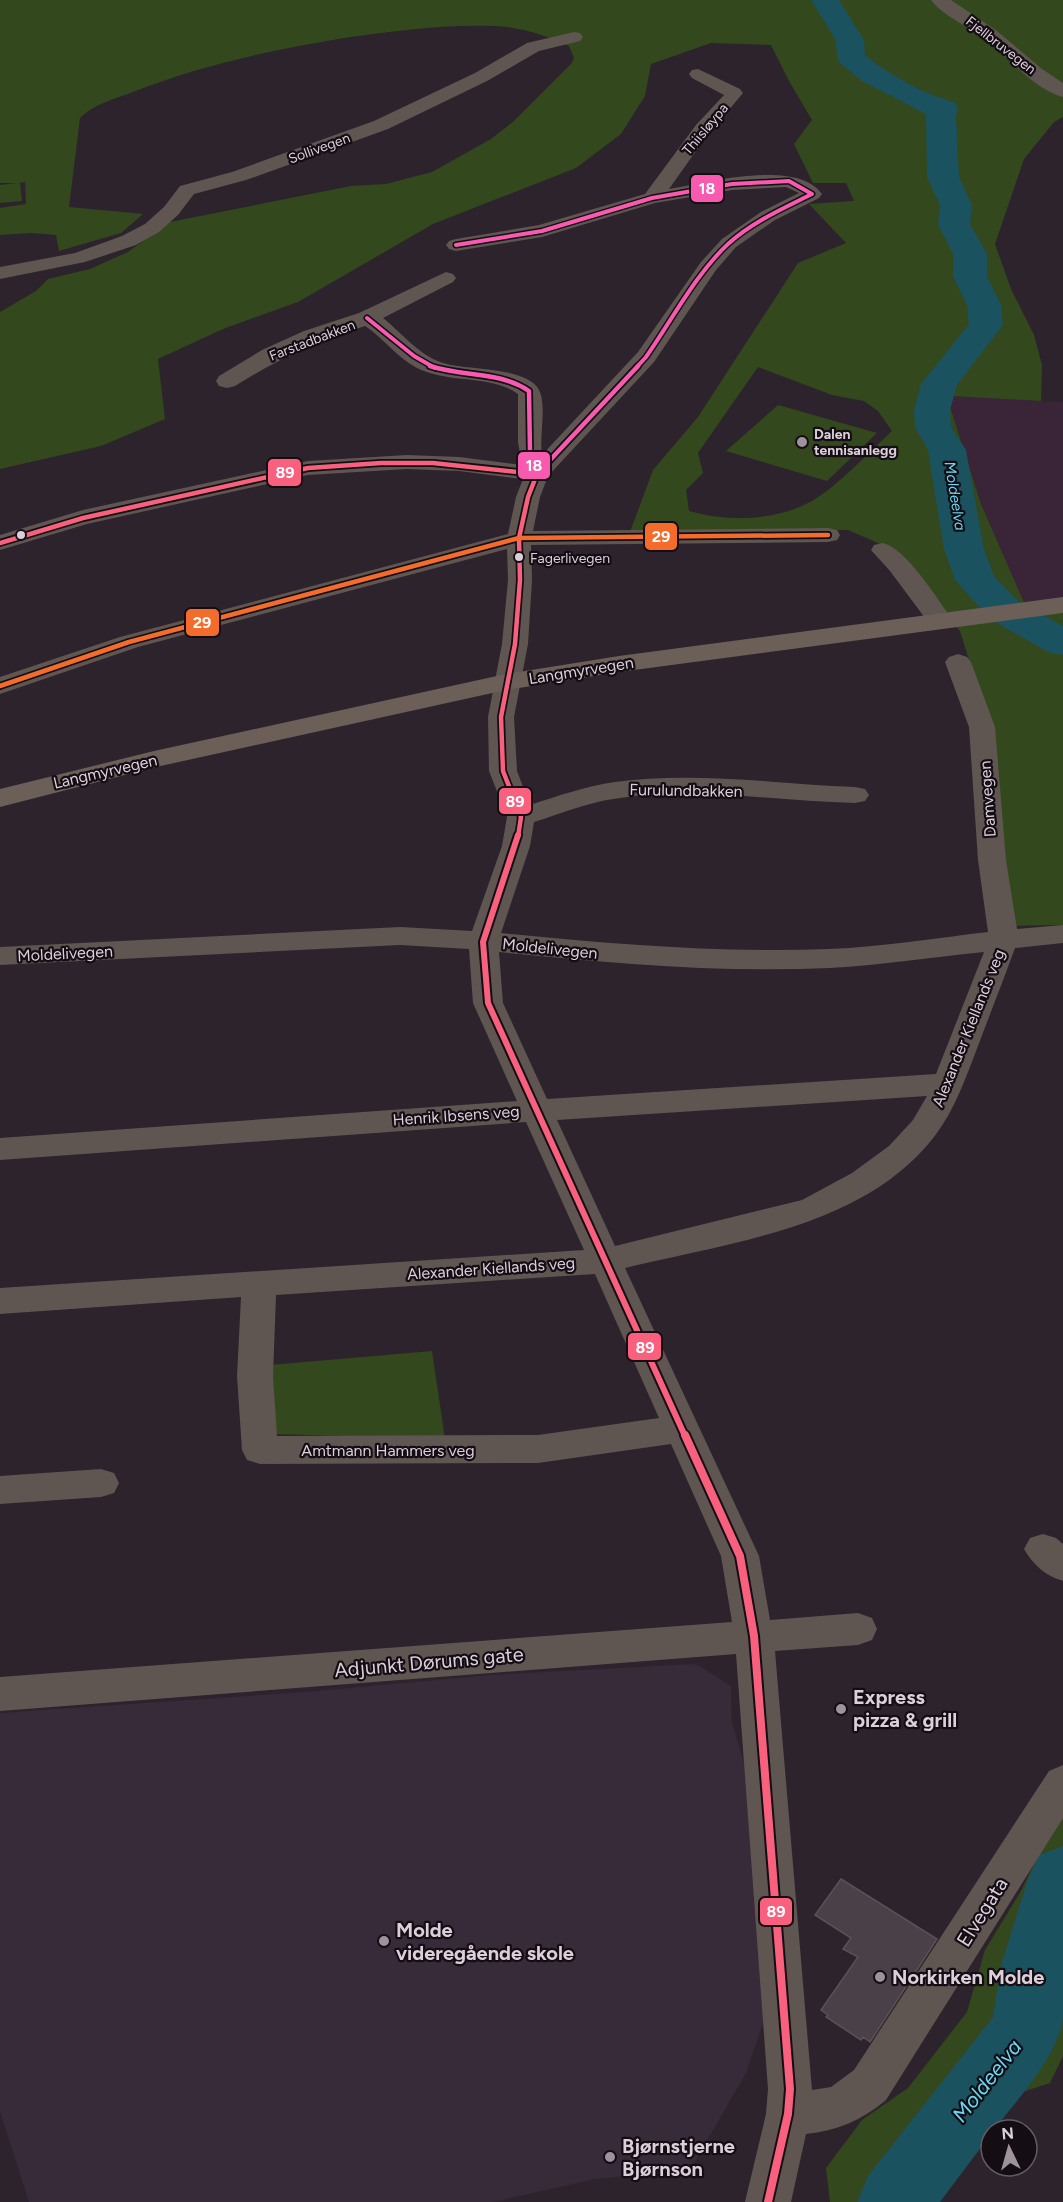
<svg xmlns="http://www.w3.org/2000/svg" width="1063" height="2202" font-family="Figtree,sans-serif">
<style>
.built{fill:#392438}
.education{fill:#372b3a}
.green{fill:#33481d;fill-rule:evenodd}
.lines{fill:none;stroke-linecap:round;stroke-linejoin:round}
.river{fill:#1b525f;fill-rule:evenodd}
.building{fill:#4a4048;stroke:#5a5057;stroke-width:1.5}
.minor{fill:#5f5651;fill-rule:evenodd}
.major{fill:#6b5f57;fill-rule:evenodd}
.bus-1-far2-casing{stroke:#140d14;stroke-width:8}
.bus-1-far1-casing{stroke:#140d14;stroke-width:10}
.bus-1-casing{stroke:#140d14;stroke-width:12}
.bus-2-far1-casing{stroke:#140d14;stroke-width:7}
.bus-2-casing{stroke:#140d14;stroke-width:8}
.bus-3-casing{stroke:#140d14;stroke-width:8}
.bus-1-far2{stroke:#f8607d;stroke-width:4.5}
.bus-1-far1{stroke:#f8607d;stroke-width:6}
.bus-1{stroke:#f8607d;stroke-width:8}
.bus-2-far1{stroke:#f75aaf;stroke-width:4}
.bus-2{stroke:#f75aaf;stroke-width:4.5}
.bus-3{stroke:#f36c2b;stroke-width:4.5}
.poi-dot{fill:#9e939d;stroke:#140d14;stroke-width:2}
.bus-dot{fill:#dbcfda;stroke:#140d14;stroke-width:2}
.labels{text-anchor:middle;stroke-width:4.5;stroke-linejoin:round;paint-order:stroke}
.far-street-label{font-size:14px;fill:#dbcfda;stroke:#140d14}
.far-poi-label{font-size:14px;font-weight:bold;fill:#dbcfda;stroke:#140d14;text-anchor:start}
.bus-label{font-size:14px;fill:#dbcfda;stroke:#140d14;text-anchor:start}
.far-water-label{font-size:15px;font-style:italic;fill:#67dbf5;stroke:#140d14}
.street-label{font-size:16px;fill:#dbcfda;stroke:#140d14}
.near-street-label{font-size:20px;fill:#dbcfda;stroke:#140d14}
.near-poi-label{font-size:20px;font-weight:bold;fill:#dbcfda;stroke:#140d14;text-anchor:start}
.near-water-label{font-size:21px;font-style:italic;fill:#67dbf5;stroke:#140d14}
.line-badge{stroke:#140d14;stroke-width:2}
.badge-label{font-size:16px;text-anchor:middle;font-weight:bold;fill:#fff}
</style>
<rect width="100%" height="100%" fill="#2d232d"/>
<path class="built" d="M951,396L1063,402V613L1030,616L981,504L948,400Z"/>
<path class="education" d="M696,1664L731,1686L732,1722L753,1795L766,2014L746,2073L693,2165L687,2170L595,2179L493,2202H29L0,2111V1713L306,1692L491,1675Z"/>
<path class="green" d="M0,0H1063V117L1054,122L1024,159L995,244L1011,289L1034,335L1042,365L1041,401L951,396L948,400L981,504L1030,616L1063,613V925L1000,926L974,676L960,631L892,552L876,542L848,530L630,532L653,470L698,417L798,263L846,243L809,204L854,201L846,183H813L794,144L812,120L789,81L771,45L711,43L651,64L645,96L621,134L576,168L433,224L298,302L223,329L158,359L165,419L101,446L0,469V312L36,291L48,279L90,269L128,252L170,222L351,186L386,184L432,172L491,139L514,121L571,64L574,58L569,46C545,35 520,27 494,26C444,24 394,31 344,38C272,50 201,65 133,92C115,99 93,104 80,118L69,207L143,214L121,233L59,251L56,235L31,233L0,235V208L26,204L25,182L20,183L22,201L0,203V185L17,183H0ZM758,367L832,395L864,401L878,411L892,431C869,452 838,486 812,501C776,521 728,522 689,511L686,490L703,473L698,453Z
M778,405L877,433L827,481L726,451Z
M432,1351L445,1439L275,1434L270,1365Z
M1063,1817V2056L1050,2083L998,2100L973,2124L930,2202H830L826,2168L862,2120L908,2088L967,2012L985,1950L1021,1891L1042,1847Z"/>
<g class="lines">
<path class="river" d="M811,0H839L864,40L865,55C890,75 923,94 954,102L958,108L956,116L959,177L972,205L970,224L987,254V276L1001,305L1003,325L957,385L950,410L951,427L966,450L984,549L994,576L1018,601L1063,626V655L1048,652L990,619L955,580L944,549L928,450L915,427L914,410L921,384L969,324L967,305L953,276V254L938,224L940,205L927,177L926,114L862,81L841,64L837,58L836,40Z
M1063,1846V2018C1057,2058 1018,2098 994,2130H991V2134L940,2202H857L868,2176L993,2017L1001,1965L1029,1876L1039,1855Z"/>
</g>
<path class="building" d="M841,1879L937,1939L870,2042L863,2037L861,2040L826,2017L828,2015L821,2010L858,1957L843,1949L851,1938L815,1915Z"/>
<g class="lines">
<path class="minor" d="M931,0H951L997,31L1042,69L1063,83V97C1035,90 1007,56 984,38C968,26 943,16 931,0Z
M574,32L580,33L583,37L580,41L539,51L487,81L388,129L246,180L194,194L178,215L159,232L136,245L85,262L0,279V267L75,253L122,236L145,224L164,207L180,186L232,172L374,121L475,73L527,43Z
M698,69L740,89L743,93L703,141L669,189C706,183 797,158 822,194L819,198L775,220L736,247L716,270L654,362L548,476L540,497L533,531L828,528L837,530L840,535L837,540L828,542L531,545L532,580L528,644L514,717L517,771L530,805C558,796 586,786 615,782C694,771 776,784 855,787L865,789L869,795L865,801L855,803C776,801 692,786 613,799C586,803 560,814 534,822L530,846L501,933C610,944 719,953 829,949C882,947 936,938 988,932L978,860L969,727L945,662L949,657L958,654L967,657L971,662L995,727L1006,860L1017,929L1063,925V943L1015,948C1003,981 990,1014 978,1046C966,1077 955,1110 934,1137C863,1228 731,1242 625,1268L759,1556L770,1620L858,1613L872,1618L877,1629L872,1640L858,1645L775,1651L812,2090L831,2087L854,2070L1049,1771L1063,1765V1818L886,2100C863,2120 836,2131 806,2134L791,2202H745L766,2114L768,2089L736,1654L0,1711V1677L732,1622L721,1556L671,1444L538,1463L260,1464L247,1460L242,1450L237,1376L241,1297L0,1314V1288L584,1250L526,1122L0,1160V1138L517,1101L473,1003L469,949L400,945L0,965V947L400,927L472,931L502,846L507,817L489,771L488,717L502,644L508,580L507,549L138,647L0,694V677L120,637L508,534L516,497L523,479L459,471L407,469L308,475L87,524L0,550V535L83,510L308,461L407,455L459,457L522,465L518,442V394C491,375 454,383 424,371C400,362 385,339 365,326C317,341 278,359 235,386L227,388L219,386L216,381L219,376L262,350L304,331L359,313L446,272L453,274L456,278L453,282L383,318C403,334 421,358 447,364C468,370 528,367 539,390C547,405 539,436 542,455L638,352L701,262L722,239L761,212L799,193L786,187L732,190L655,203L542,237L456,251L449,249L446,245L449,241L456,239L539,225L645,194L696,125L724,95L692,78L689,74L692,70ZM499,952C609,963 720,973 830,968C882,965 933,957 984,952L936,1074L547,1099L503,1003ZM927,1096L913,1120L889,1146L852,1173L802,1200L615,1246L557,1120ZM595,1274L659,1418L538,1435L277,1436L273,1376L276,1295Z
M883,543C907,549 938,600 953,621L949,626L940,629L931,626L890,571L871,550L874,545Z
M101,1469L114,1473L119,1483L114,1493L101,1497L0,1504V1476Z
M1043,1534L1056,1538L1063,1544V1581C1046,1576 1033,1565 1024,1549L1030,1538Z"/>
<path class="major" d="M1063,597V613L619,672L506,690L156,767L0,807V789L154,751L506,674L619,656Z"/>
<defs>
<path id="bus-1-far2" d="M0,543L83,518L308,468L381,463H433L537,474L528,497L519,538L520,580L515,644L501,717L503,771L521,817L518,837"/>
<path id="bus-1-far1" d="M518,835L483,942L488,1003L685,1436"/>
<path id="bus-1" d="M685,1435L740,1556L754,1636L790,2089L788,2114L768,2202"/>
<path id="bus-2-far1" d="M456,245L542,231L652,198L732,184L789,181L812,194C784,208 752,222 728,244C695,275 672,320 646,357L636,368
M367,318L414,356L435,368"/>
<path id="bus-2" d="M430,366C463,377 500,371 529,391L530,452L537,474L638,366"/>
<path id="bus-3" d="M0,686L129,642L519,538L828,535"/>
</defs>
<use href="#bus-1-far2" class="bus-1-far2-casing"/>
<use href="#bus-1-far1" class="bus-1-far1-casing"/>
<use href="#bus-1" class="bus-1-casing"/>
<use href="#bus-2-far1" class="bus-2-far1-casing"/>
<use href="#bus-2" class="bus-2-casing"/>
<use href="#bus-3" class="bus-3-casing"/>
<use href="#bus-1-far2" class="bus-1-far2"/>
<use href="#bus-1-far1" class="bus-1-far1"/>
<use href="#bus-1" class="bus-1"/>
<use href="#bus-2-far1" class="bus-2-far1"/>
<use href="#bus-2" class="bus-2"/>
<use href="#bus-3" class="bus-3"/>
</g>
<g class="poi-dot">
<circle cx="802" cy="442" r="6"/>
<circle cx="841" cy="1709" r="6"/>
<circle cx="384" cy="1941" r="6"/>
<circle cx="880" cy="1977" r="6"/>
<circle cx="610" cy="2157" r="6"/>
</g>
<g class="bus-dot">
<circle cx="21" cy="535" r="5"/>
<circle cx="519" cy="557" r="5"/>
</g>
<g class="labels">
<g class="far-street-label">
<text transform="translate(1001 45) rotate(38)" y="5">Fjellbruvegen</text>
<text transform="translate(705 129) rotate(-50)" y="5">Thiisløypa</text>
<text transform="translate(319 148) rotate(-20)" y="5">Sollivegen</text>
<text transform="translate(312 340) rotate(-21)" y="5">Farstadbakken</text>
</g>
<g class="far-poi-label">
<text x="814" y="439">Dalen<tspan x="814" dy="16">tennisanlegg</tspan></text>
</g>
<g class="bus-label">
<text x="530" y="563">Fagerlivegen</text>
</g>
<g class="far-water-label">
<text transform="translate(955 496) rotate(81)" y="5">Moldeelva</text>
</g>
<g class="street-label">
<text transform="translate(581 670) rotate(-9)" y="6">Langmyrvegen</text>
<text transform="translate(105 771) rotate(-13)" y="6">Langmyrvegen</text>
<text transform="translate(686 790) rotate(1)" y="6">Furulundbakken</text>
<text transform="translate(987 799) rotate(-94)" y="6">Damvegen</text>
<text transform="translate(550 948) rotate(6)" y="6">Moldelivegen</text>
<text transform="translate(65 953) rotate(-3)" y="6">Moldelivegen</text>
<text transform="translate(968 1028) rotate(-68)" y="6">Alexander Kiellands veg</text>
<text transform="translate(456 1115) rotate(-4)" y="6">Henrik Ibsens veg</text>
<text transform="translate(491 1268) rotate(-4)" y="6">Alexander Kiellands veg</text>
<text x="388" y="1456">Amtmann Hammers veg</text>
</g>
<g class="near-street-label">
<text transform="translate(429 1662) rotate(-5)" y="7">Adjunkt Dørums gate</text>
<text transform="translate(982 1912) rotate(-58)" y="7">Elvegata</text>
</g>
<g class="near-poi-label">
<text x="853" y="1704">Express<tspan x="853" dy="23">pizza &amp; grill</tspan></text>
<text x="396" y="1937">Molde<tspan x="396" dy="23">videregående skole</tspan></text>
<text x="892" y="1984">Norkirken Molde</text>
<text x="622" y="2153">Bjørnstjerne<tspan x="622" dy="23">Bjørnson</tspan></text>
</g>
<g class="near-water-label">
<text transform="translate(987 2081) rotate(-52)" y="7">Moldeelva</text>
</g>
</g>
<g class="line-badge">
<rect x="690" y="174" width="34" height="29" rx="6" fill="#f75aaf"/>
<rect x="517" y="451" width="34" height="29" rx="6" fill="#f75aaf"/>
<rect x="267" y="458" width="35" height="29" rx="6" fill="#f8607d"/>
<rect x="644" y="522" width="34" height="29" rx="6" fill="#f36c2b"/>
<rect x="185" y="608" width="35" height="29" rx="6" fill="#f36c2b"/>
<rect x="498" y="787" width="34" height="28" rx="6" fill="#f8607d"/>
<rect x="627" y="1332" width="35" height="29" rx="6" fill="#f8607d"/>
<rect x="759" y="1897" width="34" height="29" rx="6" fill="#f8607d"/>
</g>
<g class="badge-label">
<text x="707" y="194">18</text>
<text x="534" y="471">18</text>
<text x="285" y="478">89</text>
<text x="661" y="542">29</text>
<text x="202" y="628">29</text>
<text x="515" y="807">89</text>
<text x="645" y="1353">89</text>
<text x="776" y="1917">89</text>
</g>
<g transform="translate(1009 2148) rotate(355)"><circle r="28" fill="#140d14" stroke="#645b63" stroke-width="1.5"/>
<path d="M0-4.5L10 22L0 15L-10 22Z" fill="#9e939d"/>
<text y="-9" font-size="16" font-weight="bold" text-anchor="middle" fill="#dbcfda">N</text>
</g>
</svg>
